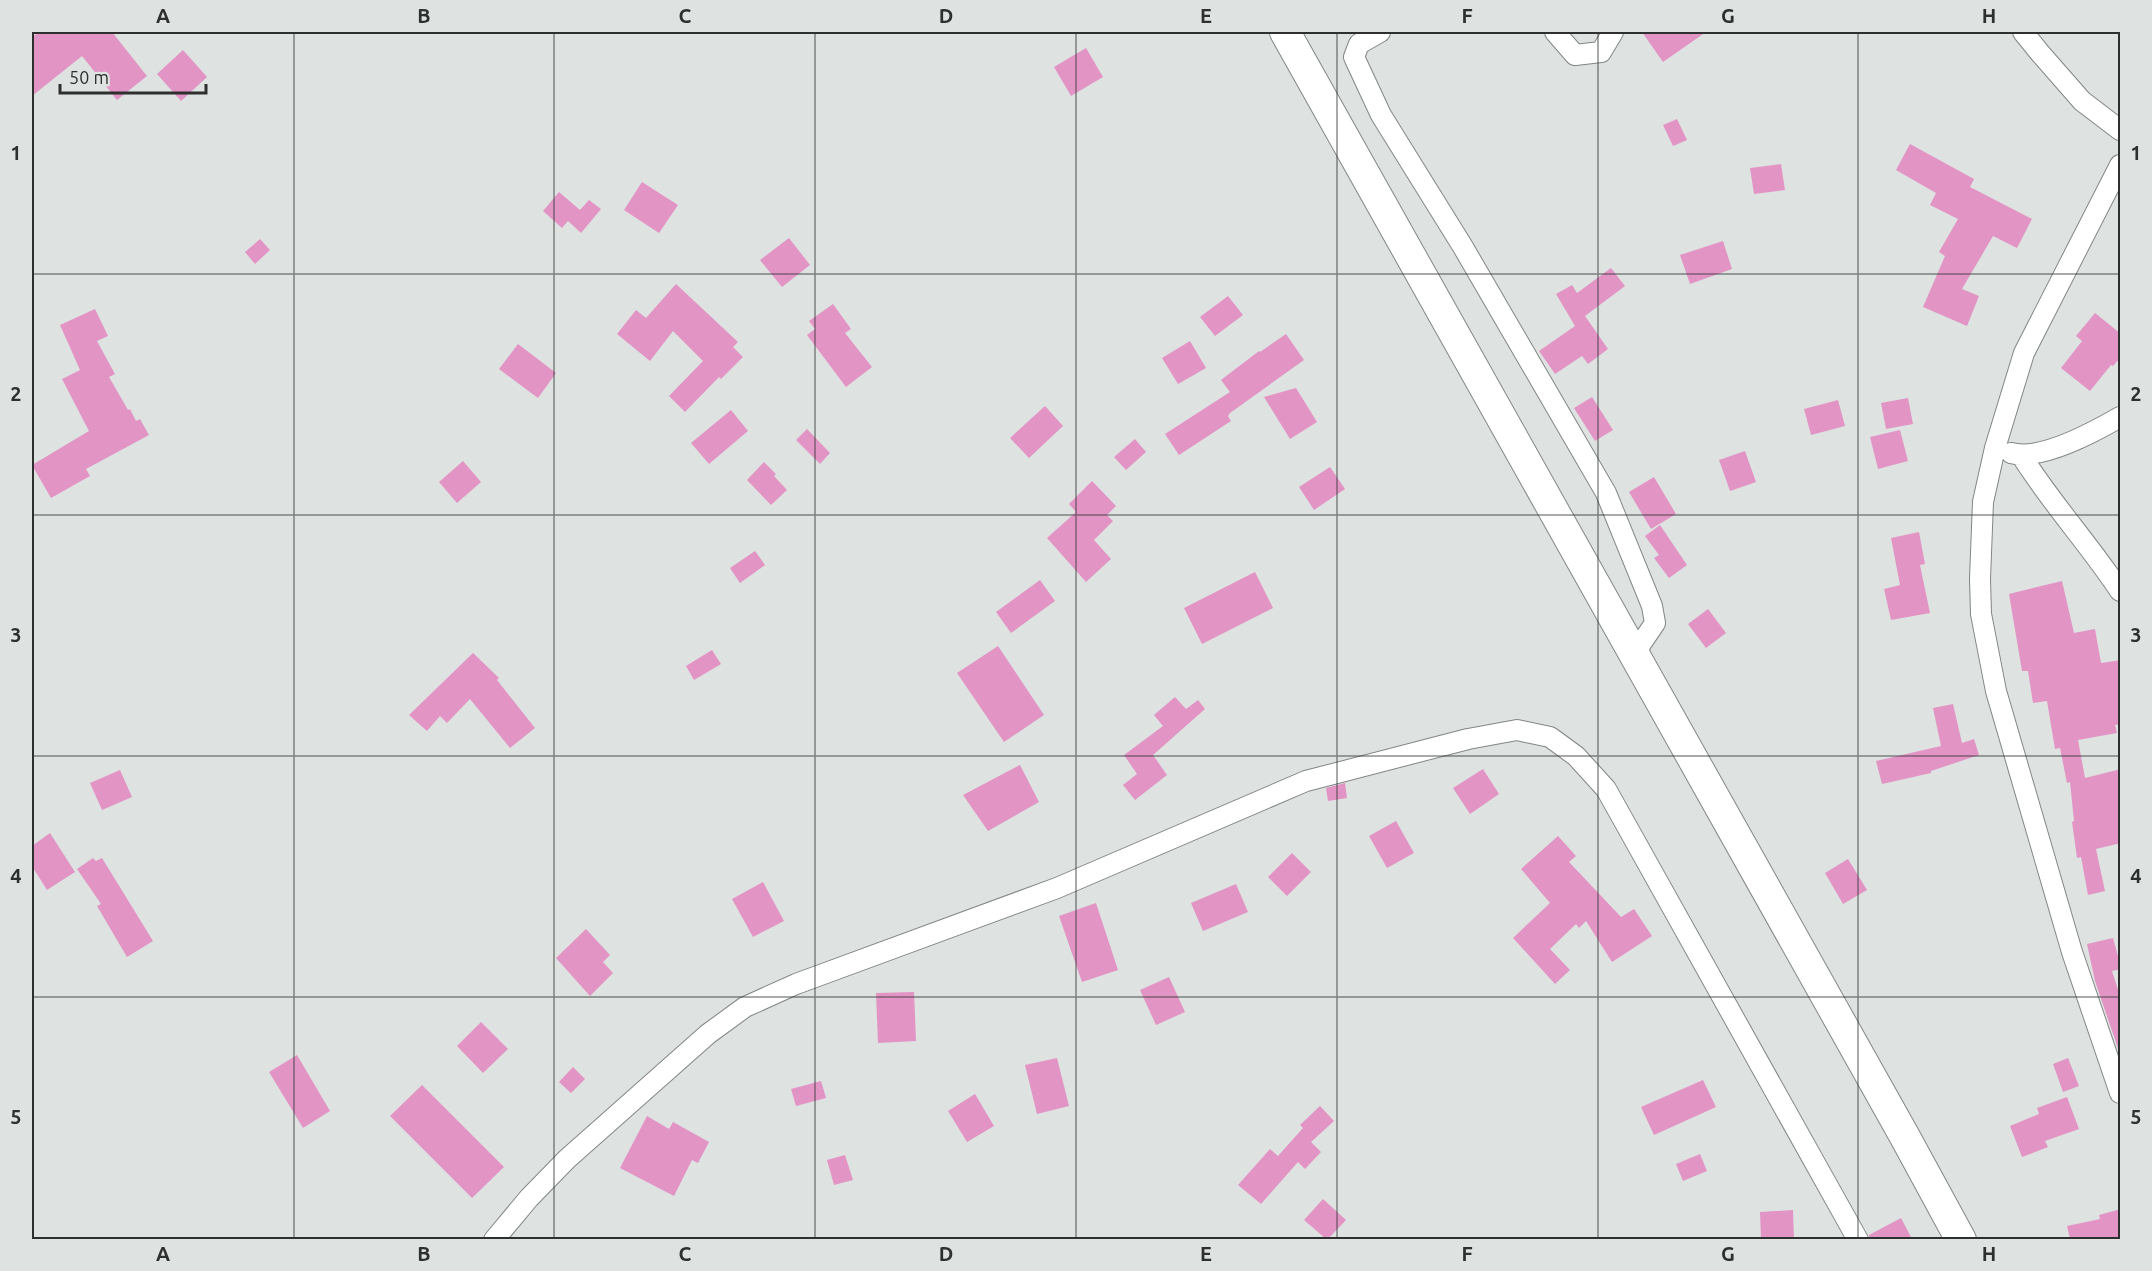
<svg xmlns="http://www.w3.org/2000/svg" width="2152" height="1271" font-family="Ubuntu,sans-serif">
<style>
.building{fill:#e294c5}
.lines{fill:none;stroke-linecap:round;stroke-linejoin:round}
.minor-casing{stroke:#828684;stroke-width:22}
.primary-casing{stroke:#828684;stroke-width:32}
.minor{stroke:#fff;stroke-width:20}
.primary{stroke:#fff;stroke-width:30}
.grid{fill:none;stroke:#2e2f2f;stroke-width:1.5;stroke-opacity:0.55}
.neatline{fill:none;stroke:#2e2f2f;stroke-width:2}
.grid-label{font-size:20px;text-anchor:middle;font-weight:bold;fill:#2e2f2f}
</style>
<rect width="100%" height="100%" fill="#dee2e1"/>
<path class="building" d="M39,32H112L147,76L117,100L82,56L32,96V37Z
M1642,32H1706L1663,62Z
M1086,48L1103,77L1071,96L1054,67Z
M183,50L207,77L181,101L157,74Z
M1677,119L1687,140L1673,146L1663,125Z
M1910,144L1974,179L1970,187L2032,219L2017,248L1993,236L1962,289L1979,296L1967,326L1923,307L1945,256L1939,252L1958,219L1930,205L1936,193L1896,170Z
M1781,164L1785,190L1754,194L1750,168Z
M642,182L678,205L659,233L624,210Z
M559,192L580,210L589,200L601,209L581,233L568,221L562,228L543,211Z
M789,238L810,265L782,287L760,260Z
M260,239L270,250L255,264L245,252Z
M1723,241L1732,269L1690,284L1680,255Z
M1611,268L1625,286L1585,316L1608,349L1588,364L1582,356L1555,374L1539,351L1575,326L1556,294L1572,285L1577,293Z
M676,284L738,342L733,347L743,357L721,379L719,377L685,412L669,396L703,361L673,331L650,361L617,334L636,310L646,318Z
M1228,296L1243,315L1215,336L1200,317Z
M833,304L851,329L845,333L872,367L846,387L807,335L815,329L809,321Z
M95,309L108,336L97,341L115,374L109,377L128,410L130,409L136,421L140,419L149,435L86,469L90,476L51,498L32,465L89,431L62,379L80,370L60,325Z
M2095,313L2121,334V357L2113,366L2111,365L2090,391L2061,368L2082,341L2076,336Z
M1286,334L1304,360L1230,413L1228,416L1231,421L1179,455L1165,434L1230,392L1221,380L1259,351L1260,352Z
M1190,341L1206,368L1178,384L1162,358Z
M518,344L556,373L538,398L499,369Z
M1296,388L1317,422L1290,439L1264,397Z
M1592,397L1613,430L1595,441L1574,408Z
M1908,398L1913,424L1886,429L1881,403Z
M1838,400L1845,426L1811,435L1804,409Z
M1045,406L1063,426L1029,458L1010,438Z
M731,410L748,431L709,464L691,443Z
M807,429L830,453L820,464L796,440Z
M1900,430L1908,461L1878,469L1870,437Z
M1135,439L1146,452L1126,470L1114,457Z
M1745,451L1756,482L1730,491L1719,460Z
M463,461L481,482L457,503L439,482Z
M764,462L776,474L774,476L787,490L771,505L747,480Z
M1330,467L1345,489L1314,510L1299,487Z
M1654,477L1676,514L1651,529L1629,492Z
M1092,481L1116,506L1107,515L1113,521L1094,540L1111,559L1086,582L1047,538L1076,512L1069,504Z
M1660,525L1687,565L1669,578L1654,558L1659,555L1645,536Z
M1919,532L1925,564L1920,565L1930,613L1891,620L1884,589L1900,585L1891,538Z
M755,551L765,565L740,583L730,568Z
M1255,572L1273,608L1202,644L1184,608Z
M1040,580L1055,601L1011,633L996,612Z
M2062,581L2074,633L2095,629L2101,663L2121,660V724L2115,725L2117,733L2078,740L2085,778L2121,769V843L2096,849L2105,891L2088,895L2081,857L2077,858L2072,822L2074,821L2070,782L2067,783L2060,748L2055,749L2047,701L2033,703L2028,671H2022L2009,594Z
M1708,609L1726,633L1706,648L1688,624Z
M998,646L1044,715L1004,742L957,673Z
M712,650L721,664L694,680L686,666Z
M473,653L499,678L497,680L535,728L510,748L470,699L447,723L440,716L427,731L409,715Z
M1175,697L1186,709L1198,700L1205,709L1153,755L1167,775L1135,800L1123,785L1137,774L1124,755L1163,726L1154,715Z
M1953,704L1962,743L1974,739L1979,755L1931,771V773L1882,784L1876,761L1941,746L1933,708Z
M1020,765L1039,802L988,831L963,795Z
M1483,769L1499,794L1470,814L1453,788Z
M120,770L132,797L102,810L90,783Z
M1345,783L1347,798L1328,801L1326,788Z
M1396,821L1414,853L1387,868L1369,836Z
M50,833L75,872L47,890L32,866V846Z
M1558,836L1576,856L1569,862L1621,917L1634,909L1652,936L1612,962L1586,921L1579,928L1576,924L1550,949L1570,970L1555,984L1513,938L1550,903L1521,869Z
M1292,853L1311,872L1287,896L1268,877Z
M93,858L96,861L102,858L153,941L127,957L97,906L101,904L77,869Z
M1848,859L1867,890L1843,904L1825,873Z
M763,882L784,921L753,937L732,899Z
M1236,884L1248,912L1203,931L1191,903Z
M1096,903L1118,970L1082,982L1059,916Z
M586,929L610,955L603,962L613,973L590,996L556,958Z
M2113,938L2121,967V969L2112,971L2121,999V1057L2095,981L2087,944Z
M1169,977L1185,1012L1156,1025L1140,990Z
M914,992L916,1041L878,1043L876,993Z
M481,1022L508,1049L483,1073L457,1046Z
M297,1055L330,1111L303,1128L269,1072Z
M1057,1058L1069,1106L1037,1114L1025,1065Z
M2068,1058L2079,1086L2063,1092L2053,1064Z
M573,1067L585,1079L571,1093L559,1082Z
M1703,1080L1716,1107L1654,1135L1641,1107Z
M821,1081L826,1098L796,1106L791,1089Z
M422,1085L504,1167L472,1198L390,1116Z
M975,1094L994,1126L967,1142L948,1111Z
M2067,1097L2079,1129L2045,1141L2048,1147L2022,1157L2010,1126L2039,1114L2037,1108Z
M1320,1106L1334,1121L1311,1142L1321,1152L1305,1169L1298,1162L1261,1204L1238,1185L1270,1149L1278,1156L1303,1128L1300,1125Z
M647,1116L669,1129L673,1122L709,1142L698,1163L692,1160L674,1196L620,1168Z
M1700,1154L1707,1171L1683,1181L1676,1164Z
M845,1155L853,1180L834,1185L827,1160Z
M1323,1199L1346,1220L1328,1239H1326L1304,1220Z
M2121,1209V1239H2070L2067,1226L2100,1219L2099,1215Z
M1793,1210L1794,1239H1761L1760,1212Z
M1901,1218L1912,1239H1870L1869,1235Z"/>
<g class="lines">
<defs>
<path id="minor" d="M1380,32L1359,44L1354,57L1381,115L1463,247L1606,493L1652,606L1655,623L1634,654
M1555,32L1575,55L1601,52L1613,32
M2023,32L2040,53L2082,101L2120,130
M2120,165L2024,353L1995,448L1983,502L1980,579L1981,614L1996,691L2072,952L2120,1093
M2011,453C2041,461 2094,432 2120,417
M2021,455C2051,503 2089,544 2120,591
M494,1240L529,1198L567,1159L708,1034L745,1007L796,984L1057,888L1306,781L1468,739L1517,730L1550,737L1576,756L1606,789L1858,1240"/>
<path id="primary" d="M1285,32L1905,1137L1961,1240"/>
</defs>
<use href="#minor" class="minor-casing"/>
<use href="#primary" class="primary-casing"/>
<use href="#minor" class="minor"/>
<use href="#primary" class="primary"/>
</g>
<path class="grid" d="M294,32V1240M554,32V1240M815,32V1240M1076,32V1240M1337,32V1240M1598,32V1240M1858,32V1240M32,274H2120M32,515H2120M32,756H2120M32,997H2120"/>
<rect width="2152" height="1271" fill="none" stroke="#dee2e1" stroke-width="66"/>
<path d="M60 84v9h146v-9" fill="none" stroke="#2e2f2f" stroke-width="3"/>
<text x="69" y="84" font-size="18" fill="#2e2f2f" stroke="#dee2e1" stroke-width="4.5" paint-order="stroke">50 m</text>
<rect x="33" y="33" width="2086" height="1205" class="neatline"/>
<g class="grid-label">
<text x="163" y="23">A</text>
<text x="424" y="23">B</text>
<text x="685" y="23">C</text>
<text x="946" y="23">D</text>
<text x="1206" y="23">E</text>
<text x="1467" y="23">F</text>
<text x="1728" y="23">G</text>
<text x="1989" y="23">H</text>
<text x="16" y="160">1</text>
<text x="2136" y="160">1</text>
<text x="16" y="401">2</text>
<text x="2136" y="401">2</text>
<text x="16" y="642">3</text>
<text x="2136" y="642">3</text>
<text x="16" y="883">4</text>
<text x="2136" y="883">4</text>
<text x="16" y="1124">5</text>
<text x="2136" y="1124">5</text>
<text x="163" y="1261">A</text>
<text x="424" y="1261">B</text>
<text x="685" y="1261">C</text>
<text x="946" y="1261">D</text>
<text x="1206" y="1261">E</text>
<text x="1467" y="1261">F</text>
<text x="1728" y="1261">G</text>
<text x="1989" y="1261">H</text>
</g>
</svg>
